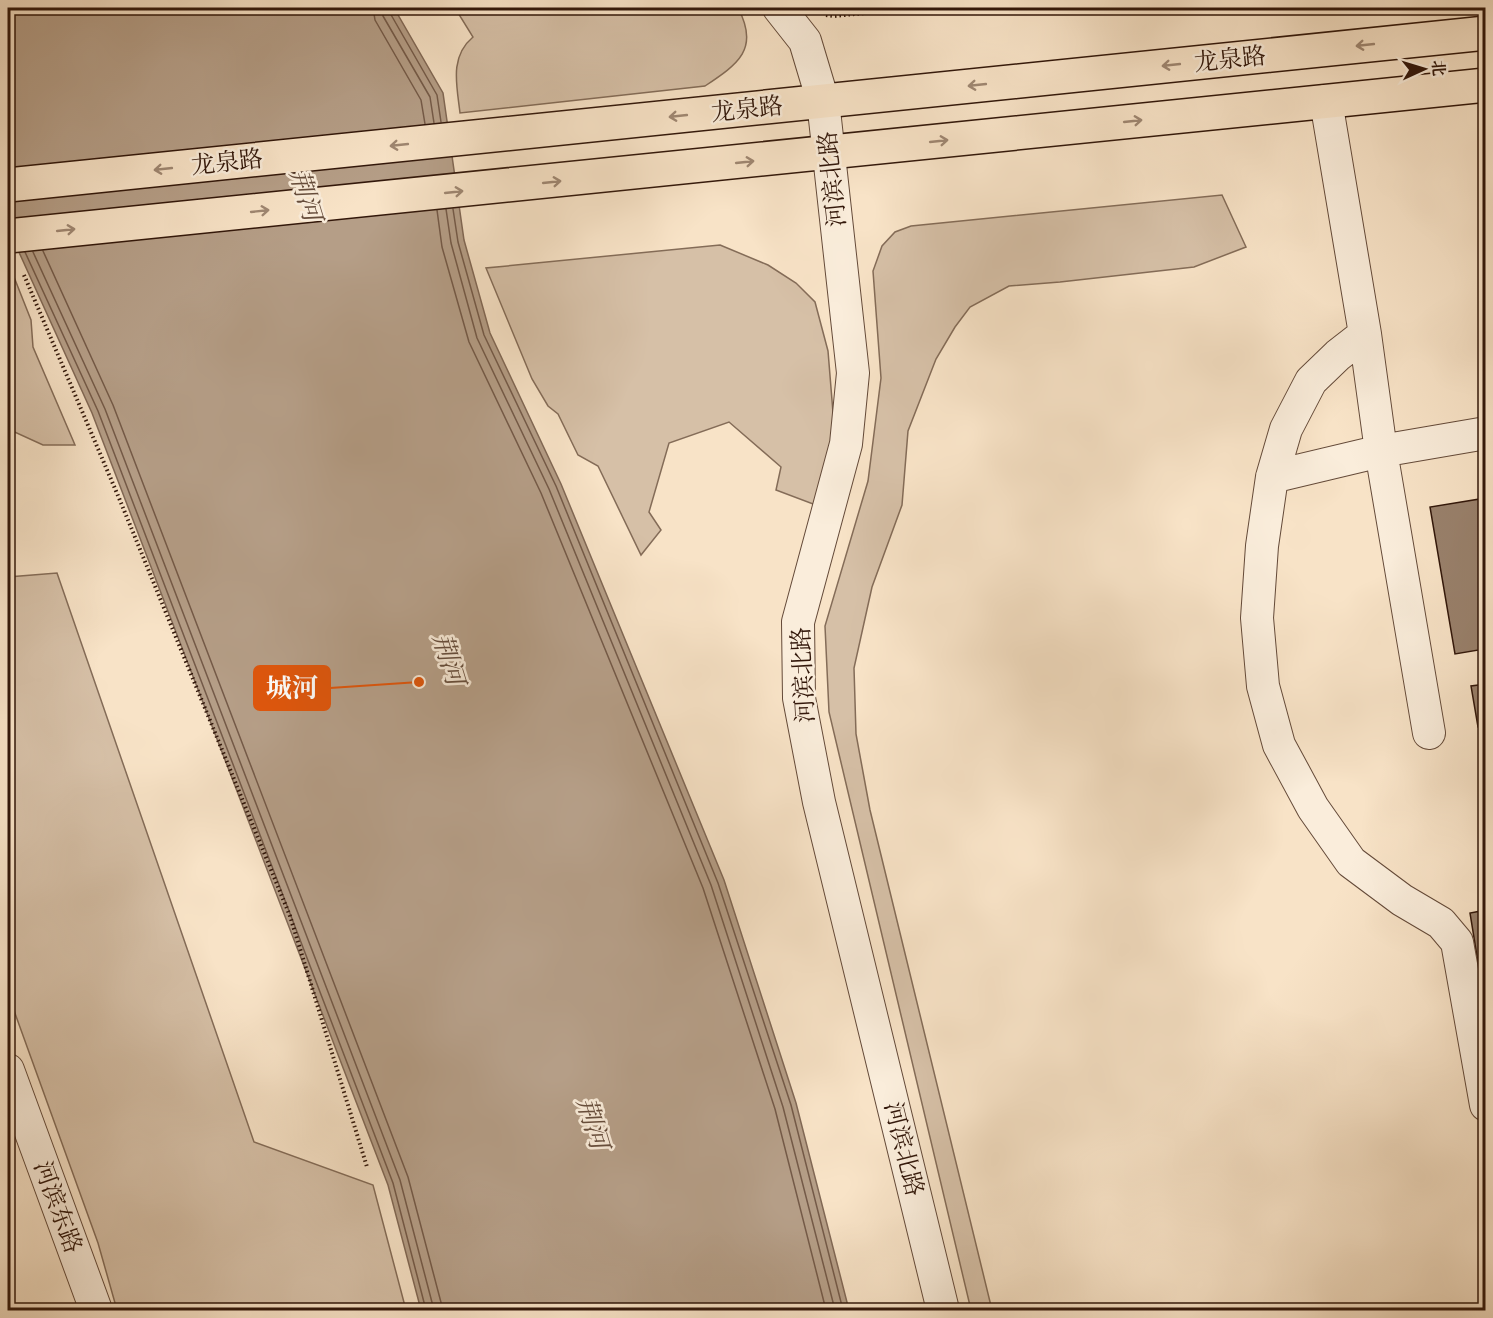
<svg xmlns="http://www.w3.org/2000/svg" width="1493" height="1318" font-family="'Old Standard TT','Noto Serif SC',serif">
<style>
.green{fill:#d6c0a7;stroke:#846c58;stroke-width:1.5}
.water{fill:#b59e87;stroke:#816855;stroke-width:1.5}
.lines{fill:none;stroke-linecap:round;stroke-linejoin:round}
.shore{stroke:#745a48;stroke-width:1.5}
.building{fill:#99816c;stroke:#32170a;stroke-width:1.5}
.minor-casing{stroke:#644a39;stroke-width:34}
.major-casing{stroke:#32170a;stroke-width:36}
.path{stroke:#32170a;stroke-width:4;stroke-dasharray:1.5 3;stroke-linecap:butt}
.minor{stroke:#faeddb;stroke-width:32}
.major{stroke:#f8e3c7;stroke-width:33}
.oneway{stroke:#9f8772}
.labels{text-anchor:middle;stroke-width:5;stroke-linejoin:round;paint-order:stroke}
.street-label{font-size:24px;fill:#32170a;stroke:#faeddb}
.water-label{font-size:26px;font-style:italic;fill:#664d3c;stroke:#faeddb}
.leader{fill:none;stroke:#df560c;stroke-width:2}
.callout-dot{fill:#df560c;stroke:#faeddb;stroke-width:2}
.callout{fill:#df560c;stroke:#df560c;stroke-width:2}
.callout-label{font-size:26px;text-anchor:middle;font-weight:bold;fill:#fff}
</style>
<rect width="100%" height="100%" fill="#f8e3c7"/>
<filter id="stains"><feTurbulence type="fractalNoise" baseFrequency=".00333" numOctaves="4"/><feColorMatrix values="0 0 0 0 .2 0 0 0 0 .09 0 0 0 0 .02 0 0 0 .5 -.17"/></filter>
<radialGradient id="worn" r=".72"><stop offset=".6" stop-color="#630" stop-opacity="0"/><stop offset="1" stop-color="#630" stop-opacity=".3"/></radialGradient>
<path class="green" d="M455,8H738C760,49 738,64 705,86L460,113C457,86 449,57 473,37Z
M1222,195L1246,247L1194,267L1060,282L1009,286L970,307L955,327L936,359L908,431L902,505L872,587L854,668L856,734L870,810L992,1310H971L829,712L825,626L868,481L881,378L873,271L882,246L895,232L911,226Z
M720,245L768,265L796,283L815,302L828,351L834,425L821,507L776,490L781,467L729,422L669,443L649,512L661,530L641,555L598,466L578,455L558,414L548,406L532,379L486,268Z
M14,277L31,320L33,347L75,445H43L8,429V278Z
M57,573L254,1142L373,1185L406,1310H117L98,1243L8,994V577Z"/>
<path class="water" d="M8,8H394L443,93L464,240L490,333L561,484L724,880L796,1103L849,1310H421L388,1185L92,413L8,228Z"/>
<g class="lines">
<path class="shore" d="M373,8L375,20L421,100L425,124
M382,8L383,16L430,97L434,123
M389,8L390,13L437,95L441,122
M446,209L451,243L477,338L549,489L711,885L783,1107L835,1310
M453,209L458,242L484,335L556,486L718,883L791,1105L843,1310
M437,210L442,247L469,342L541,493L703,888L775,1109L826,1310
M43,251L113,405L408,1177L443,1310
M25,252L98,411L393,1183L426,1310
M33,252L105,409L400,1180L434,1310"/>
</g>
<path class="building" d="M1486,498V661L1484,649L1455,654L1430,507Z
M1486,684V726L1478,727L1471,686Z
M1486,910V1011L1470,913Z"/>
<g class="lines">
<defs>
<path id="minor" d="M779,8L805,41L823,101L853,373L846,444L798,622L799,698L819,802L943,1310
M1326,101L1365,334L1381,451L1429,733
M1365,334L1338,355L1311,381L1286,429L1272,477L1262,546L1257,618L1263,686L1279,745L1313,808L1351,862L1402,900L1441,923L1457,942L1486,1105
M1272,477L1381,451L1486,433
M8,1070L96,1310"/>
<path id="major" d="M8,185L1486,33
M8,236L1486,85"/>
</defs>
<use href="#minor" class="minor-casing"/>
<use href="#major" class="major-casing"/>
<path class="path" d="M826,15L834,16L918,8
M24,275L119,498L290,916L367,1167"/>
<use href="#minor" class="minor"/>
<use href="#major" class="major"/>
</g>
<defs><path id="oneway-shaft" d="M-6 0H5M1.5-3L5.5 0L1.5 3" fill="none" stroke-width="1.6" stroke-linecap="round" stroke-linejoin="round" transform="scale(1.5)"/></defs>
<g class="oneway">
<use href="#oneway-shaft" transform="translate(1365 45) rotate(174)"/>
<use href="#oneway-shaft" transform="translate(1171 65) rotate(174)"/>
<use href="#oneway-shaft" transform="translate(977 85) rotate(174)"/>
<use href="#oneway-shaft" transform="translate(678 116) rotate(174)"/>
<use href="#oneway-shaft" transform="translate(1133 121) rotate(-6)"/>
<use href="#oneway-shaft" transform="translate(939 141) rotate(-6)"/>
<use href="#oneway-shaft" transform="translate(399 145) rotate(174)"/>
<use href="#oneway-shaft" transform="translate(745 162) rotate(-6)"/>
<use href="#oneway-shaft" transform="translate(163 169) rotate(174)"/>
<use href="#oneway-shaft" transform="translate(552 182) rotate(-6)"/>
<use href="#oneway-shaft" transform="translate(454 192) rotate(-6)"/>
<use href="#oneway-shaft" transform="translate(260 211) rotate(-6)"/>
<use href="#oneway-shaft" transform="translate(66 230) rotate(-6)"/>
</g>
<g class="labels">
<g class="street-label">
<text transform="translate(1230 59) rotate(-6)" y="8">龙泉路</text>
<text transform="translate(747 109) rotate(-6)" y="8">龙泉路</text>
<text transform="translate(227 162) rotate(-6)" y="8">龙泉路</text>
<text transform="translate(832 179) rotate(-96)" y="8">河滨北路</text>
<text transform="translate(803 675) rotate(-93)" y="8">河滨北路</text>
<text transform="translate(904 1149) rotate(76)" y="8">河滨北路</text>
<text transform="translate(58 1207) rotate(70)" y="8">河滨东路</text>
</g>
<g class="water-label">
<text transform="translate(306 195) rotate(73)" y="9">荆河</text>
<text transform="translate(449 659) rotate(73)" y="9">荆河</text>
<text transform="translate(593 1123) rotate(73)" y="9">荆河</text>
</g>
</g>
<path class="leader" d="M419 682L330 688"/>
<circle class="callout-dot" cx="419" cy="682" r="6"/>
<rect class="callout" x="254" y="666" width="76" height="44" rx="6"/>
<g class="callout-label">
<text x="292" y="697">城河</text>
</g>
<rect width="1493" height="1318" fill="none" stroke="#f8e3c7" stroke-width="30"/>
<rect x="9" y="9" width="1475" height="1300" fill="none" stroke="#32170a" stroke-width="3"/>
<rect x="15" y="15" width="1463" height="1288" fill="none" stroke="#32170a" stroke-width="1.5"/>
<g transform="translate(1424 69) rotate(86)" stroke="#faeddb" stroke-width="4.5" paint-order="stroke">
<path d="M0-4.5L10 22L0 15L-10 22Z" fill="#32170a"/>
<text y="-9" font-size="16" font-weight="bold" text-anchor="middle" fill="#32170a">北</text>
</g>
<rect width="100%" height="100%" filter="url(#stains)"/>
<rect width="100%" height="100%" fill="url(#worn)"/>
</svg>
